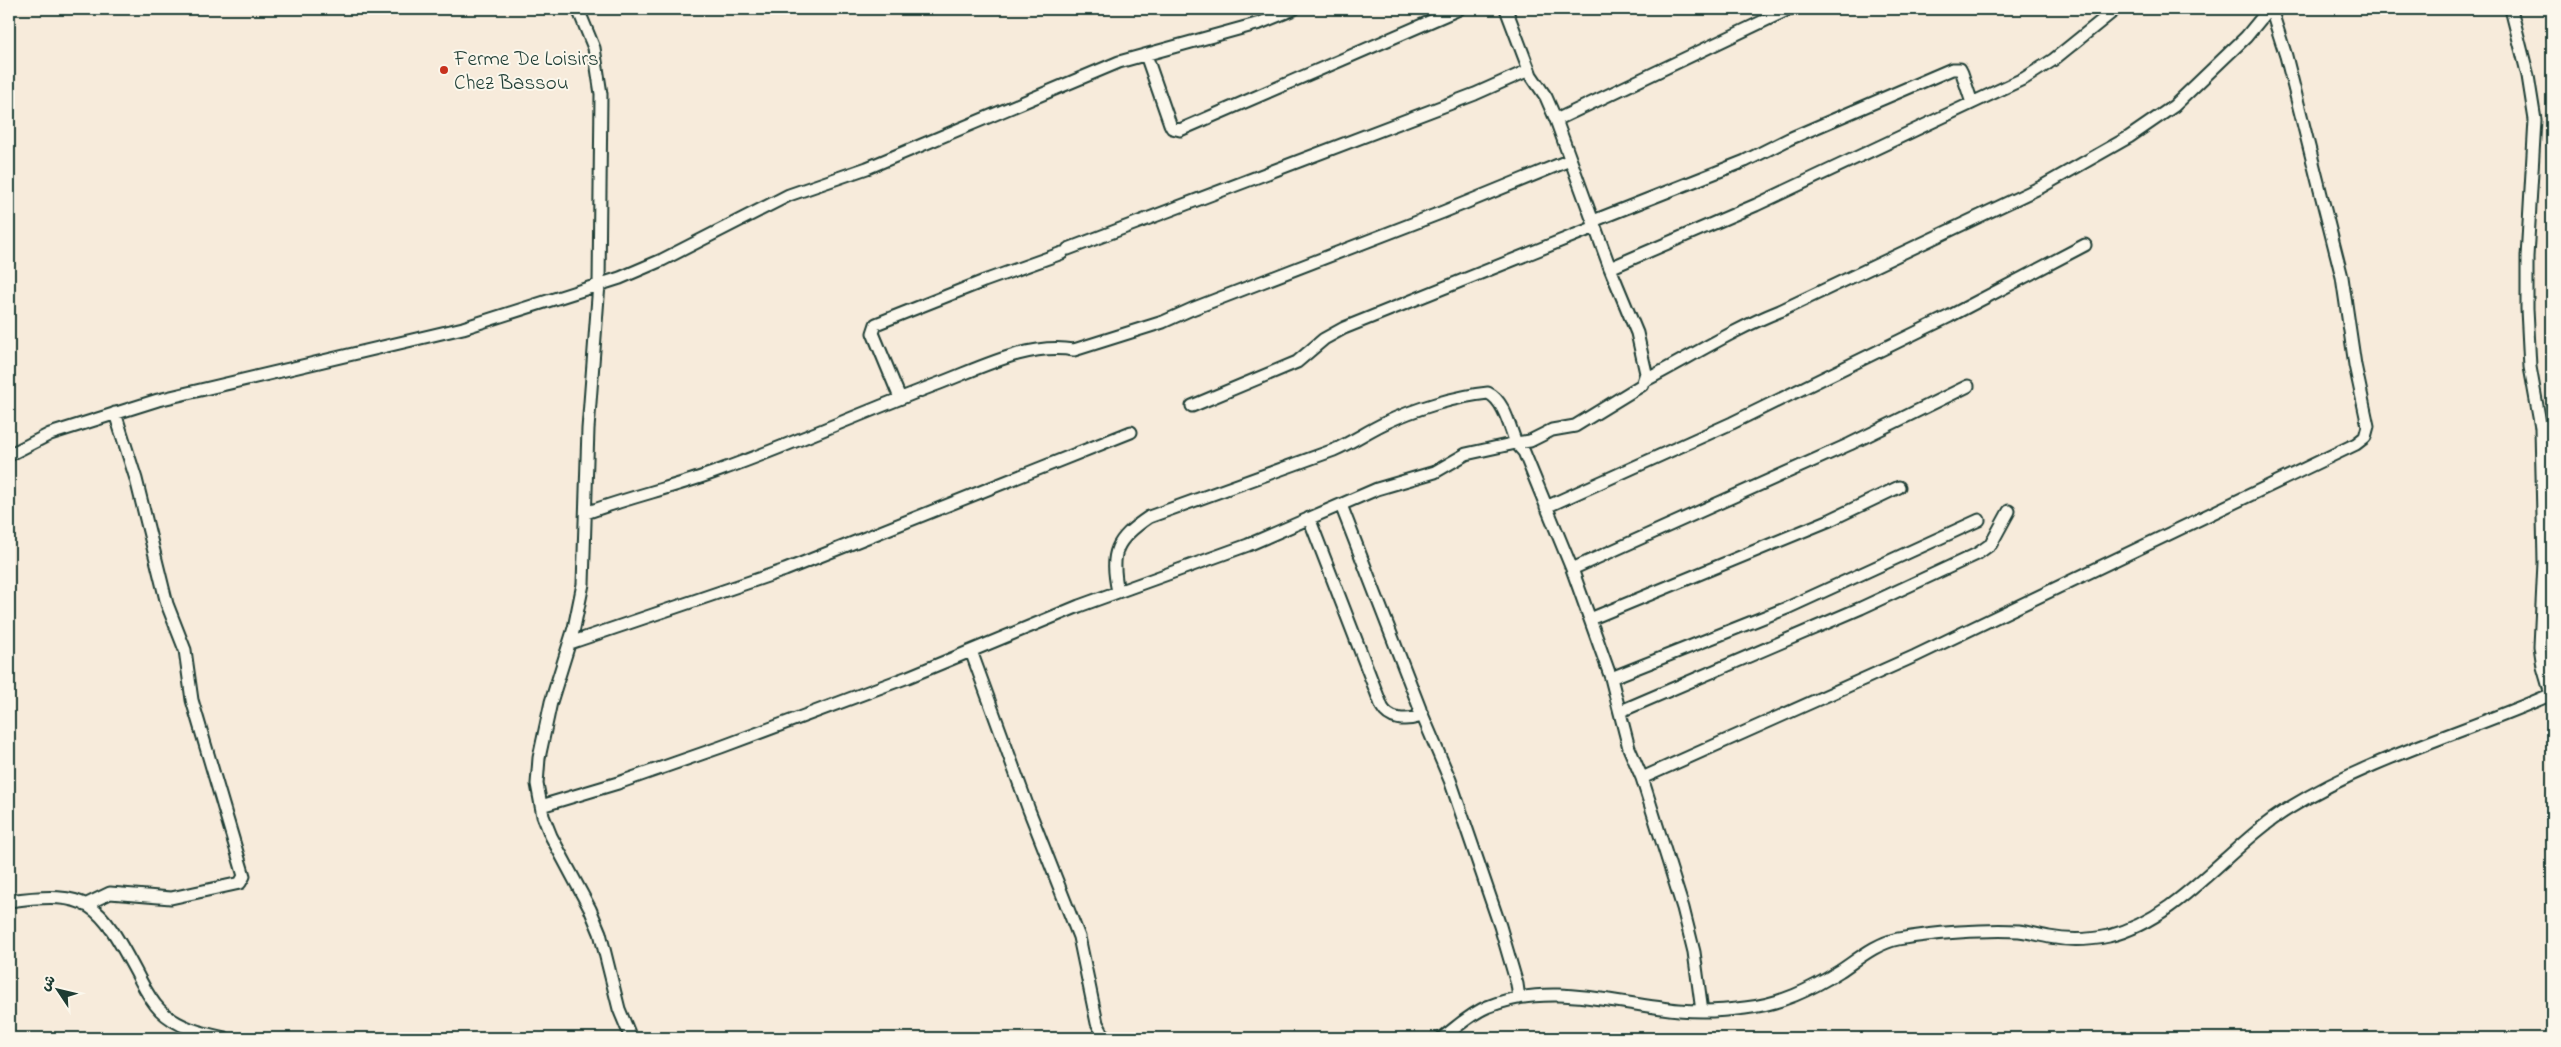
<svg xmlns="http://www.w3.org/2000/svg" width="2561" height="1047" font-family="'Indie Flower','Playpen Sans Arabic',sans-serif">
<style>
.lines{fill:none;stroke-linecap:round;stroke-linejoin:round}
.minor-casing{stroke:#1f3d34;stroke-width:15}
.minor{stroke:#fbf7ec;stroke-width:11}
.poi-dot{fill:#c8321e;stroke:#fbf7ec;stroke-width:2}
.labels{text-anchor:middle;stroke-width:4;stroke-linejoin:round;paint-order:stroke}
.poi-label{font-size:21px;fill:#1f3d34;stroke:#fbf7ec;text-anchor:start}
</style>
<rect width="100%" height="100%" fill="#f7ebdb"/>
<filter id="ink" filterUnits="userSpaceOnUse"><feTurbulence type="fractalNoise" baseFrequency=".02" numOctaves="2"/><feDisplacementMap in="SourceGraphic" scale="10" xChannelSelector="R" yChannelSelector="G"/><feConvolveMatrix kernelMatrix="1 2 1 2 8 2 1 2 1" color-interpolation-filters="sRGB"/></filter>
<g filter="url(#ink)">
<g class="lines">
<defs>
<path id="minor" d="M578,9L594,48L601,94L599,284L588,429L583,584L574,628L551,702L539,758L537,784L543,816L551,836L590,909L600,933L619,1009L631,1038
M2511,9L2528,76L2535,120L2527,257V309L2530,367L2541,428L2544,562L2540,646L2543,667L2552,698
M1146,55L1170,124L1172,128L1180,130L1459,9
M1556,120L1789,9
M1593,221L1745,161L1789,139L1952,69H1960L1962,73L1972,103
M1068,249L1475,94L1529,70
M1610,268L1756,205L2025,78L2053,60L2116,9
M1646,380C1690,357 1734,329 1780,311L2041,187L2129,137L2174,106L2246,37L2269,9
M900,398L873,333L876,324L984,281L1062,253
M1192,406L1297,362L1324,339L1344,328L1595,227
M9,455L50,434L158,400L463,328L620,278L662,260L789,195L867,168L1119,62L1260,23L1294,9
M1546,507L1732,423L1950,316L2085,245
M586,513C632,496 680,486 726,468C798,442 868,410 940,383C982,367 1029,342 1074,350L1163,322L1192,309L1443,212L1570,160
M1309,518L1382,707C1389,720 1405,721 1418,717L1420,709L1341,505
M1572,569L1850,444L1968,386
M1118,592C1110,552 1115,540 1149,517L1334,450C1352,442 1368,431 1385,423C1414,409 1457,396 1488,393C1504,400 1510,428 1516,443L1530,441L1552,430L1575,426L1642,385L1646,373L1637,333L1610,268L1556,120L1546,97L1531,75L1506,9
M1590,619L1830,520L1899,487
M570,643L785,570L1131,432
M971,651L1029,810L1079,937L1097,1023L1105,1038
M1611,678L1787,608L1979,520
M1621,711L1861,608L1977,554L1991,544L2009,511
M1421,712L1450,780L1500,926L1517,984L1519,998
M1642,778L1915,656L2356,444L2365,437L2368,426L2355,365L2342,277L2286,56L2271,9
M541,806L618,783L721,747L908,677L1079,606L1248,545L1377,489L1435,472L1466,454L1516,443L1524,452L1572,569L1611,678L1629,748L1642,778L1683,908L1694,952L1702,1011
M9,901C90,890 99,903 136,972C143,985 149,999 160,1010C178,1028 202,1033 225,1038
M85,905L110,893L171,898L240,883L244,876L192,700L185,650L167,604L136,479L115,413
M1442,1038C1457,1027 1470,1014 1487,1007C1550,981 1615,1004 1679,1010C1701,1012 1723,1011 1745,1008C1781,1004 1810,990 1840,971C1858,959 1877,943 1898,939C1931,933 1987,929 2019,931C2029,932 2039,935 2049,937C2069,941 2090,940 2109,936C2181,918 2229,844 2291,807C2372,757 2466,732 2552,694"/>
</defs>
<use href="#minor" class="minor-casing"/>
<use href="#minor" class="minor"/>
</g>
</g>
<circle class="poi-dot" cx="444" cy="70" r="5"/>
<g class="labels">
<g class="poi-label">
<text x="454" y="65">Ferme De Loisirs<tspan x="454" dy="24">Chez Bassou</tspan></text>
</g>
</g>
<rect width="2561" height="1047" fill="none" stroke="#fbf7ec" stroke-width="30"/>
<rect x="15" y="15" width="2531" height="1017" fill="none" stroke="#1f3d34" stroke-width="2" filter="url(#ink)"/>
<g transform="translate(58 990) rotate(305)" stroke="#fbf7ec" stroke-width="4" paint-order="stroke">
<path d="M0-4L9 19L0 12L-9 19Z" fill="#1f3d34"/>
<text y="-8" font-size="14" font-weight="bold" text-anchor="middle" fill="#1f3d34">ش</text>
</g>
</svg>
